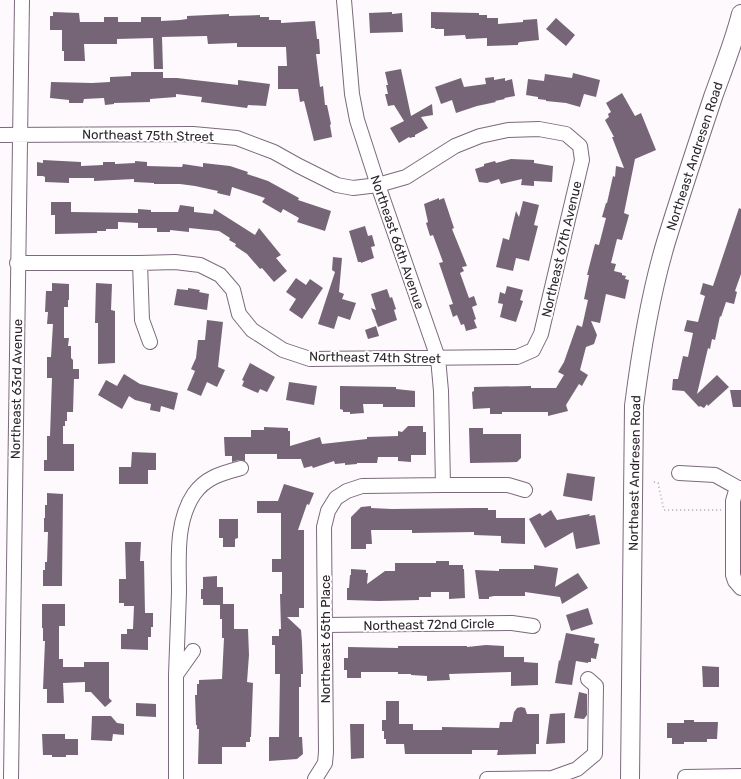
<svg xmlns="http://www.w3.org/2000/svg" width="741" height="779" font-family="Rubik,sans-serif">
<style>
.building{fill:#766576}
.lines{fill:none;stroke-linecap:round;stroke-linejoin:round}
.minor-casing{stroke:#7b6a7b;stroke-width:16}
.major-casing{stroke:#7b6a7b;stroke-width:20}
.path{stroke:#bcb6bb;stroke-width:2;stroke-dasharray:1 3;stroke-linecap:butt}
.minor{stroke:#fff;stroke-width:14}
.major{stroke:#fff;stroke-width:18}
.labels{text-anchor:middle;stroke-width:4;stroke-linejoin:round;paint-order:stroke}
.street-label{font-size:13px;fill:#2e262d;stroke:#fff}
</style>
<rect width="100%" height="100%" fill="#fdf9fd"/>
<path class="building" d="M53,12L79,13L80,22H104V17H118V22H141V17H161V21L180,20L187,19V16L229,14V16L260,15V17H269V20H281V23L315,21L317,39H319L320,54H316L320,87L323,86L325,105H327L331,124L330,125L332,137L314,141L304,101L300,102L298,89H278V66H287L286,47H237V43L208,44L207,36L162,37L163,69H154L153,38L117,39V44H84L85,61H64V51H62V30H50V16H53Z
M392,12V14L402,13L403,32L370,33L369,13Z
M431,12L479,13V15H487V18H498V24L523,22V20L537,19L539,40L520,42L518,43V45L487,46V38L466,39L465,35L444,36V29H435V28H431Z
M556,18L575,35L566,46L546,29Z
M401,69L411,116L432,104L433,115L421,117L428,128L415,135V137H413L410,138L409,137L399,143L390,128L404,121L394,105L388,106L385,94H388L386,85H388L385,72Z
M131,72H163V78H177L238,85V80L270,84L266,106L248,105L247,108L201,102L202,97L176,94V97L150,99V102L114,103V104L105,105L104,98L84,99L83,103H69V100L50,98L51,82L92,83L110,82V77L131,76Z
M573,73L600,80L596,97L584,94L580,107L566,103L546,101V100L538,99V97L526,95L528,79L544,81L545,74L572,78Z
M494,77V80L505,78V81L512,79L515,96L504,98L505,99L495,101L496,102L477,106L456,113L452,100L441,104L435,87L461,78L464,87L486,84L485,78Z
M622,93L635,116L641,113L656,150L635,159L624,213L629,215L622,240L617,239L611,263L616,264L614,271L622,273V275L626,276L625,279L629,280L625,299L606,294L600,323L591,321L597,335L594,344L586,347L580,370L588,375L582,386L579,384L566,405L568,411L548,416V412H502V414H490V408L473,409L472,392L474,391V387L531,386V388H556L564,375L558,372L564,362L577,325L582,327L588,300L584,299L589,275H587L595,244L599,245L606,218L602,217L606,203H607L613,176L615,177L616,166L624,168L612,137H614L605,120L609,117L608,114L611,112L606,103Z
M511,159L534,160V163L553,166L552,182L534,181V186L521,185L522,179L501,184L499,179L487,183L479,182L475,169L484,166V164L495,161L496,163Z
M43,160L81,162V166L103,165V162H115V164L135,163V161L147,162V166L182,167L183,164L203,167V163L230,166L248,172L247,174L268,181L299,198L298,200L331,211L325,231L297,222L299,218L283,209L281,213L262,202L265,198L232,187L230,196L217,193L218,191L195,186L180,184H154V183L134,182V179L94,181V178H69V183L45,182V177L43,176H37V162L43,163Z
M439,198V200L444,198L454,228L452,229L467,266L462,267L464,271L460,273L469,298L474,296L477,305L472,307L476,319L474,320L477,328L466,331L464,324L461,325L457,315L453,317L449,305L453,304L439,263L443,262L433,235L430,236L426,223L428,222L424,204Z
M523,201L539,205L534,225L538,226L529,261L516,258L513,271L496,267L503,238L509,240L516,211L519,217Z
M51,202H71V212L138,213V209L151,210V212H178L180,205L194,207V212L213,214L214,209L255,235L259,228L281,255L276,258L287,271L274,282L262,268L260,269L247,254L235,246L236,244L229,240L230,238L219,231L189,228V232L170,230V232H157V228H138V223L118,222V229H106V231H97V233L55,234V215H51Z
M739,208L741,209V274L735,291L737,292L734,304L726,302L721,317L720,316L715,340L712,339L710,349L708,348L697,394L717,375L729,387L708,406L707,404L704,408L700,406L699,407L684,391L672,390L673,379H678L683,356L688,357L693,333L684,331L687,320L698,322L705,296L700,294L703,283L713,286Z
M365,226L368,236L372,235L375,246L371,247L374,258L361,263V262H358L349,231Z
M333,257L342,258L339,292L344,294L342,299L356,303L350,320L338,316L334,329L318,324L335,272L332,270Z
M296,278L306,285L310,279L323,288L302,319L289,310L296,299L286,292Z
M52,283L69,284V300H68V307H64V338H69L68,346H71V358L73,360V369H79V379H74L73,412H67V421H65V426H63V444H74V471H44V460H47V436H50L52,378H47V357H51L53,324H47L48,312H45L46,291H52Z
M96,283L112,284L111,310L115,311V363L98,364V323H95Z
M507,286L523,290L520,300L523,301L516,322L500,317L503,304L498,303L500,292L505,294Z
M188,288L200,290L199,292L209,294L207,310L174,305L177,289L188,290Z
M387,289L390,298L392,297L396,309L394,310L397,320L378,327L371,308L376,310L371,294Z
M207,320L223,322L218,367L225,370L217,387L207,382L201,396L187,390L195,371L191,369L196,358L198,340H205Z
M376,326L379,336L368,339L365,330Z
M250,363L275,377L267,392L260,389L258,393L242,386L244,381L242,380Z
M124,374L140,384L178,393L174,410L161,406L160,412L150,410L151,404L135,400L129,396L122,409L98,395L106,380L117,386Z
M289,382L317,386L314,405L286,400Z
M340,386L396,387V389L415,391V407H383V404H363L364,413L350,414V412H343V410L340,409Z
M730,390H741V407H733Z
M408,426H423V432H426V455H411V462L398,461V457H378L377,463H357V464L345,465V463L335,464L334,461L313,468L312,466L304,468L301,459H277V454H245V461L239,460L232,462V456H225L224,437H251V430H264V427L288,428V431H290V446L320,437L322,444L367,439V437L398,436V431L402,432Z
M469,428H483V434H521V458L517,462L470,463Z
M132,452L156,453V470H148V484H119V467H131Z
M567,473L595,477L592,501L563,496Z
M284,484L314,493L309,505L307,504L298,530H304V608H299V617H287L301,630L302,642L303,674H301V687H299V737H302L303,754L297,759L269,761V737H279L280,674H275V645H272V636H279V629H281L280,594H282V572H272V559H281V513H257V501H278Z
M47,493L63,494L62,586H43V570H45V562H47L48,532H44V518H45V505H47Z
M371,506V508L392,509L473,508H488V510H496V518H525V544L501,543V536L474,535V532L412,533V530H371L372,544H366V549H351V517L361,507Z
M551,510L557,520L590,514L589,516L595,515L600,544L576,549L573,532L545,548L529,519L540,513L542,516Z
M219,519H238V538L235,539V547H223V538H219Z
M125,542H141L140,561H144L145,613H153V627H151V637H148V650L121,649V634H127V629H133L134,606H124V603H119V579H126Z
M436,561H449V565H463V569H464L465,598L449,599V592H431V597H419V600L379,601L347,600V588H349L350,575H351V569L366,570V573H368L367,584L385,571H395V563H436Z
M534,565L558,568L555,587L578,573L588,588L562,604L560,597L525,592V596H494L489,597V599H479L475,570L499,571V569H534Z
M217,576V587H223V604H234V629H248L249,655L247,682L253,683L251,737H250V742H246V747H222V764H198L199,729H197V725H196L195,695H197V684H199V680L222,679L224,638H222V619H220V605H203V599H201V589H203V577Z
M42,604H65V626H59V659H63V667H84V662H109V698L112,701L105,707L91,692H85V682L63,683L64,703H47V689H43L45,641H43V628H42Z
M588,608L593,624L571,631L566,615Z
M566,633L595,638L594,643L599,644L596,659L591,658V662H588V663L576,661L572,685L555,683L559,660L560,661Z
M486,645L504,646V657H524V662L538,663V685L511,686V672L449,674L450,680L427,681V676L411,675V674H398V672H361V678H347V670H344V658H348V647L398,648V646H467V647Z
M702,666L719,667V687H703Z
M579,692L587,694V715L584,719L574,718Z
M386,701H399V724H413V730H442V727L499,728L500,722H512L514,712L517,708L521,707L525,708L527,714H539V744H536V754L497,755L498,750H472V754H405L404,744H386V739H384V731H382V720H386Z
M136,703L156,704V717L136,716Z
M565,713V743L546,744L550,714Z
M92,716H111L117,723L124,724V735L113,734L112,741L91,740Z
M684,720H694V722H718L717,739H707V742H684V744H672V738H667V723H684Z
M350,724H364V758L351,759Z
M42,734H65V739H78V755H66V757H52V755H43Z"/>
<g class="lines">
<defs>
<path id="minor" d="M344,0L352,94L357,120L378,185L438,358L441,391L443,485
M0,135L193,134L237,138L274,152L299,166L337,185L353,188L378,185L406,177L455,146L480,136L508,130L539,129L566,134L580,146L582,160L541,334L533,350L517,357L310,359L283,350L252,330L239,314L233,290L220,275L200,265L175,262L140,263H17
M140,263L142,320L150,342
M679,473L715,475L740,489
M741,488L735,494L733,501V575L735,581L741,588
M325,625L512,623L533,626
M176,675C177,647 178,620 179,592C179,560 175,522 194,494C206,477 223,473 241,468
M685,777L741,776
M11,779L22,0
M176,779V675L193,651
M315,779L325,763L326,752L324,527L328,511L336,498L347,491L362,486L443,485H508L525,490
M487,779L552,778L577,769L595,754L596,686L588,679"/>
<path id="major" d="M630,779L634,406C641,351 650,295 666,242C681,193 697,145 713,97C723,69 734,42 741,14"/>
</defs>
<use href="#minor" class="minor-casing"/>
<use href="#major" class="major-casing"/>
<path class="path" d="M654,482L658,483L664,510H721"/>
<use href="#minor" class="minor"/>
<use href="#major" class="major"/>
</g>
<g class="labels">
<g class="street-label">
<text transform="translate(148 135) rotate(1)" y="5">Northeast 75th Street</text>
<text transform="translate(694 156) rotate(-72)" y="5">Northeast Andresen Road</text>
<text transform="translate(398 242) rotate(71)" y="5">Northeast 66th Avenue</text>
<text transform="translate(561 249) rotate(-77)" y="5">Northeast 67th Avenue</text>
<text transform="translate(375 357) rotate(1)" y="5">Northeast 74th Street</text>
<text transform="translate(16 389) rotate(-89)" y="5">Northeast 63rd Avenue</text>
<text transform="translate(634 473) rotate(-89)" y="5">Northeast Andresen Road</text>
<text transform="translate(429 624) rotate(-1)" y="5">Northeast 72nd Circle</text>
<text transform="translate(325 639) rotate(-90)" y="5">Northeast 65th Place</text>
</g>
</g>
</svg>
